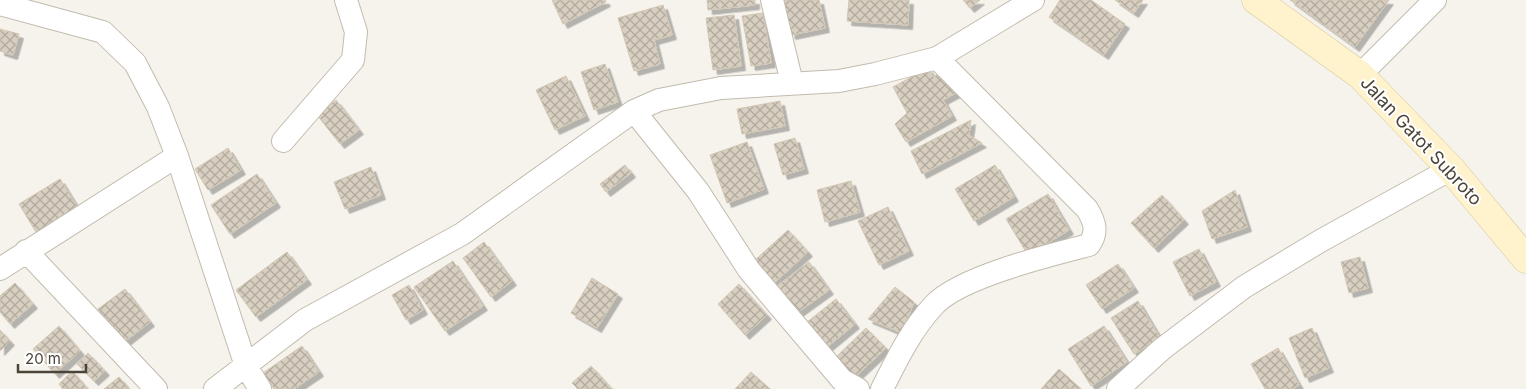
<svg xmlns="http://www.w3.org/2000/svg" width="1526" height="389" font-family="Inter,sans-serif">
<style>
.building{fill:url(#building-cross-hatch);stroke:#d3c7b4;filter:url(#shadow)}
.lines{fill:none;stroke-linecap:round;stroke-linejoin:round}
.minor-casing{stroke:#c2bbae;stroke-width:24}
.secondary-casing{stroke:#d6c79b;stroke-width:29}
.minor{stroke:#fff;stroke-width:22}
.secondary{stroke:#fff3cd;stroke-width:28}
.labels{text-anchor:middle;stroke-width:4;stroke-linejoin:round;paint-order:stroke}
.street-label{font-size:18px;fill:#4b4439;stroke:#fff}
</style>
<defs>
<pattern id="building-cross-hatch" width="8" height="8" patternUnits="userSpaceOnUse" patternTransform="scale(1.25)"><rect width="8" height="8" fill="#d8cfc1"/><path d="M0 0l8 8M0 8l8-8" fill="none" stroke="#b1aa9e"/></pattern>
<filter id="shadow"><feDropShadow dx="4.5" dy="4.5" stdDeviation="0" flood-color="#0004"/></filter>
</defs>
<rect width="100%" height="100%" fill="#f6f3ec"/>
<path class="building" d="M552,0H605L606,2L563,24Z
M707,0H755V5L708,10Z
M784,0H819L825,28L791,35Z
M849,0H909L908,25L847,21Z
M963,0H980L970,8Z
M1060,0H1091L1125,24L1104,55L1049,17Z
M1115,0H1143L1134,13Z
M1290,0H1389L1355,47Z
M663,5L672,35L654,40L660,64L634,71L618,18Z
M763,13L771,63L751,66L742,16Z
M734,15L741,66L713,70L706,18Z
M0,29L19,34L13,55L0,51Z
M605,64L618,102L594,110L581,72Z
M928,68L933,77L944,71L956,93L943,100L952,116L906,142L895,124L907,113L893,87Z
M566,76L585,116L555,130L536,90Z
M336,100L359,130L340,144L317,115Z
M780,101L785,126L742,134L737,109Z
M971,120L969,135L982,143L922,174L911,151Z
M795,138L804,169L783,175L774,144Z
M747,142L764,189L727,203L710,155Z
M228,148L241,170L208,190L195,169Z
M625,165L631,173L606,192L600,184Z
M995,165L1014,197L974,221L955,189Z
M371,167L381,195L345,209L334,182Z
M257,174L276,203L230,234L211,205Z
M60,179L80,212L39,237L19,204Z
M851,181L860,212L825,222L817,190Z
M1235,190L1247,227L1212,239L1202,211Z
M1048,194L1069,230L1028,255L1006,219Z
M1162,195L1184,220L1154,248L1131,223Z
M888,207L909,251L879,265L858,221Z
M788,230L808,252L773,284L754,261Z
M484,242L512,281L491,297L463,258Z
M1199,249L1216,282L1190,296L1173,262Z
M287,252L307,280L256,317L236,290Z
M1360,257L1368,288L1349,293L1341,262Z
M453,261L483,306L445,331L414,287Z
M809,262L829,290L797,313L777,286Z
M1118,264L1134,288L1102,309L1086,285Z
M592,278L618,294L597,328L571,313Z
M15,283L33,304L10,324L0,312V296Z
M739,284L767,315L745,335L718,304Z
M409,285L423,310L406,320L392,295Z
M895,287L914,302L902,333L868,319Z
M125,289L150,322L123,343L98,309Z
M836,299L855,324L826,348L806,323Z
M1138,301L1160,338L1134,354L1111,318Z
M59,326L80,351L55,374L33,349Z
M1104,326L1127,362L1091,386L1068,349Z
M866,328L886,348L854,378L835,358Z
M1312,328L1329,368L1305,378L1289,338Z
M0,330L10,341L0,351Z
M302,346L319,372L294,389H274L263,373Z
M1278,348L1299,385L1292,389H1265L1251,364Z
M88,353L105,371L94,381L77,364Z
M591,366L612,389H578L572,383Z
M1059,369L1081,389H1041Z
M72,371L88,389H63L59,384Z
M751,372L770,389H735Z
M119,377L129,389H104Z"/>
<g class="lines">
<defs>
<path id="minor" d="M772,0L792,83
M0,4L103,32L135,63L158,107L177,156L246,366L260,389
M1360,75L1435,0
M634,111L698,191L749,270L842,380L858,389
M283,141L353,60L356,32L346,0
M26,251L156,389
M0,269L177,156
M215,389L305,320L462,234L634,111L659,100L721,88L839,81L875,74L937,58L1033,0
M882,389C897,359 911,330 934,305C960,277 1050,255 1089,245C1098,232 1095,222 1087,209L937,58
M1118,389L1162,349L1244,287L1322,240L1451,169"/>
<path id="secondary" d="M1256,0L1360,75L1451,169L1526,259"/>
</defs>
<use href="#minor" class="minor-casing"/>
<use href="#secondary" class="secondary-casing"/>
<use href="#minor" class="minor"/>
<use href="#secondary" class="secondary"/>
</g>
<g class="labels">
<g class="street-label">
<text transform="translate(1421 141) rotate(47)" y="6">Jalan Gatot Subroto</text>
</g>
</g>
<path d="M18 364v8h68v-8" fill="none" stroke="#4b4439" stroke-width="2.5"/>
<text x="25" y="364" font-size="15" fill="#4b4439" stroke="#ffffff" stroke-width="4" paint-order="stroke">20 m</text>
</svg>
